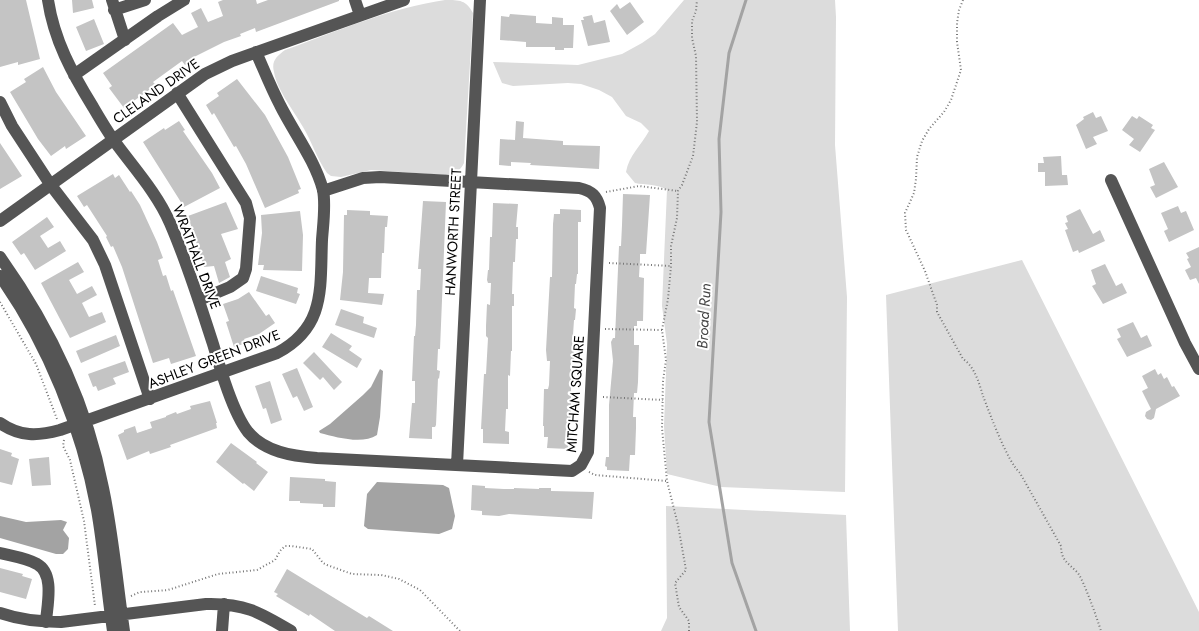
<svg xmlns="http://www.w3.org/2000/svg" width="1199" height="631" font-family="Jost,sans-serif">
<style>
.green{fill:#dcdcdc}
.water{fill:#a3a3a3}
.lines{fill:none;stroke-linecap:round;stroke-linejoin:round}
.stream{stroke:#a3a3a3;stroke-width:3}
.building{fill:#c4c4c4}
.path{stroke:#777;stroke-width:2;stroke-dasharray:1 2.5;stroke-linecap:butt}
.minor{stroke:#555;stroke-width:12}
.labels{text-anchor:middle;stroke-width:4;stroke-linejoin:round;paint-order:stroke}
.street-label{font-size:14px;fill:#000;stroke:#fff}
.water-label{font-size:15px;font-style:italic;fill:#444;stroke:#fff}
</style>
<rect width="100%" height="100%" fill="#fff"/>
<path class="green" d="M445,0C460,0 466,0 473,13L464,163C460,171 456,173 446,175L371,170L341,177L331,176L327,173C317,159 312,142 303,127C294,111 277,90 274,72C271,61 277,56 285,50C338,31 390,8 445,0Z
M684,0H835L836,17L835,145L847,297L845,492L721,487L667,474L664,426L667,344L662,306L667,190C659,184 645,185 635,183L626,172C629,155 641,146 649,131L641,123L626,116L612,97L599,90L581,84L568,83L513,86L502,83L493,62L578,65L622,54L642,43L655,34Z
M1022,260L1199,612V631H898L886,295Z
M666,506L846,515L850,631H661L667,618Z"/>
<path class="water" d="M380,369L383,371L380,417L377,435C362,445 336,437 320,433L319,431L330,424L363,395L371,387Z
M377,482L443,485L449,488L455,516L452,529L439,534L368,529L364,526L367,494Z
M0,516L26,522L61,520L67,522L63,530L69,538L68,549L63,554H56L0,538Z"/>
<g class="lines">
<path class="stream" d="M746,0L729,53L719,139L721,212L709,422L732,563L756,631"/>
</g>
<path class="building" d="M0,0H26L40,59L18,65V62L0,67Z
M72,0H92L94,8L73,13Z
M223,0H256L257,4L268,0H339V1L256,32L255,28L240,34L241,36L224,42L192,58L193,59L185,65L182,61L153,82L156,85L124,108L109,88L112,86L103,73L173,23L182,35L198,27L191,13L201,8L208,22L223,16L218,2Z
M630,2L644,22L627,35L610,11L617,4L620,9Z
M510,14L536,16V23L552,24V17L563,18V25H574L573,48H564V50H555V47H526V42L500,40L501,16L509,17Z
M592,15L594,23L605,20L610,42L588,46L581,20H584L583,17Z
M94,19L104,44L86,51L76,27Z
M43,67L56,92L86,136L66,149L65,146L51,156L38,139L10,92L26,82L24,79Z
M237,79L265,115L288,157L301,189L298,190L299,193L265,208L246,164L236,146L234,147L214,113L212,115L206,105L219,96L217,93Z
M1093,112L1096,118L1101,116L1108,131L1093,137L1097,144L1086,149L1076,125L1084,119L1083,117Z
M1132,116L1137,119L1139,116L1153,125L1151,128L1155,130L1140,152L1129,145L1134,139L1122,130Z
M179,121L185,130L183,131L212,173L220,188L184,207L143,142L164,128L165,130Z
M516,121L524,122L523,138L563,141V145L600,146L599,169L530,165L531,163L511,162V166L499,165L500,139L515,140Z
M0,143L22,176L0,189Z
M1061,156L1062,175H1067L1068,185L1045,186V172H1038V163H1044L1043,157Z
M1164,162L1178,187L1156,198L1150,187L1155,185L1149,169Z
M113,174L115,178L119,175L130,192L131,191L140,205L157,242L163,258L158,260L163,276L166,275L171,291L173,290L196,356L171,364L169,358L153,363L122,267L113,246L111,247L106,237L107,236L87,205L84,207L77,196Z
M623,194L650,195L646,254H640V259L639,277L644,278L643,321H637V326H634V345H639L638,382L637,393H634L633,417H636V428L635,455H630L629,471L607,470V467L605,466L606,457H609V405L613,361L611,342L613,338H615L619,246H621L622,225Z
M423,201L446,202L440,349H438L437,370L440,371L439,379L438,378L436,425L435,427H432V439L409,438L412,403H415V381H412L414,336H415L416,325L417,290H420L421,269H418Z
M226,202L238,229L221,234L231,259L225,262L230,277L219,283L214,266L204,267L188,216Z
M493,203L518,204L516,227H518V239H516L515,262H513L512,294H514V306H512V351H511L510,376L508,375V409H506L505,431L509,432V444L483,443V429H481L484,374H486L488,338L486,336V326L487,304L490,305L491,283H488L487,280L488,270H489L490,237H492Z
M1178,206L1181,213L1186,211L1194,230L1169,242L1164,231L1168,229L1161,213Z
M560,209L581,210V222H578V274H577L576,284H575L574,308L576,309L575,320H574L572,350H574V362H571V417L568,449L547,448L548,437H544V426H543L544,389H548L549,385L550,361H547L546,350L550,277H552L553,224L554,214H560Z
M1080,209L1093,234L1100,230L1105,241L1079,253L1078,250L1073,252L1065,230L1068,229L1065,223L1068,222L1066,216Z
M347,210L370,211V215L388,216L387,227H385L384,253H382L381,278H369L368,293L384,294L382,305L340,300L343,272L344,215H347Z
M300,211L303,235L302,271L263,270L264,265H258L262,233L261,215Z
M47,217L54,227L40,236L48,248L60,241L66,251L35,270L24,253L21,255L12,242Z
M1199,247V284L1196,278L1190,280L1185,270L1191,267L1187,259L1189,258L1186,253Z
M78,262L84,272L69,280L77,294L92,286L97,295L82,303L89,317L102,312L106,322L70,338L41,283Z
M1105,264L1116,286L1122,283L1127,293L1103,304L1092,286L1096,284L1091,270Z
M261,276L298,288L297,293L300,294L296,304L256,291Z
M249,292L266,316L269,314L275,323L259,334L244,339L246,343L234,347L226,322L229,321L223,304L238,299Z
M341,309L364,317L363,323L377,328L374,338L335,325Z
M1133,322L1141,338L1147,335L1152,346L1127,357L1117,339L1121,337L1117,329Z
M331,333L352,346L349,350L362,359L357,368L322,347Z
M116,335L120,346L81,363L76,351Z
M314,352L342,382L334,390L323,377L320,380L303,363Z
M125,361L129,372L113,378L116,384L98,391L96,386L93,387L88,374Z
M297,368L313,407L304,411L297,396L293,398L282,374Z
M1155,369L1158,375L1161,373L1164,379L1167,377L1172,387L1174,386L1180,396L1156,409L1154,418L1151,420L1147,419L1145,416L1146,412L1151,409L1142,391L1148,388L1142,376Z
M270,381L282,420L271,424L266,408L263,409L255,386Z
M210,401L217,423H216L217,428L170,445L171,447L150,454L149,451L127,460L118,435L124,432V430L135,426L137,433L152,428L150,422L166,417V416L176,412L177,414L191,409L190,406Z
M231,443L257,462L256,463L268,472L254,491L244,483L243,484L216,462Z
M0,449L12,453L11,456L19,459L12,485L0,482Z
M49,457L51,485L32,486L29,459Z
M290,477L325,479V481L336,482L335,507H323V504L300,503V501H289Z
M472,485L485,486V488L504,489H514V488L539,489V488H551V491L594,492L592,519L509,514L499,516L482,515V511L471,510Z
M0,568L23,574L22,576L32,579L26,599L0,592Z
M287,569L367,618L369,616L393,631H335L310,614L309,616L276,596L278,594L274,592Z"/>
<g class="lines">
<path class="path" d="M963,0L959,10L957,23V42L961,70L951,100L944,112L929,129L922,141L917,157L916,179L914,193L905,213L906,230L925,271L937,305V312L963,359C975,367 979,383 983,396C990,414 1007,461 1020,473L1061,546C1061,560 1068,563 1077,572C1083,578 1098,621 1101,631
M606,192L639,186L678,191
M609,263L671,266
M0,302L36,364L57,419
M605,329L662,330
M603,397L663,400
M64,440L63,446L70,460L84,521L95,606
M589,472L595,475L667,481
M131,596L140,592L168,590L218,574L257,570L275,560L280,551L285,546H291L312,549L323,563L327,565L352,574L381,575L399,579L420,590L460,631
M689,631V621L679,607L675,583L686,570L678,525L667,481L662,428L663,381L666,360L662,330L668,299L671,266V246L677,218L678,191L682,185L693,156L697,122L696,56L692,38V21L696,11L697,0"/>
<path class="minor" d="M48,0C54,40 72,73 93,107C100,119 107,131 115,142C134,168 157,193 170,223C187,262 200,304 213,344C220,368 233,413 248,432C265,452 292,456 317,458L572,471L581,465L588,452L600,208C597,196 592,191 579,188L380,177L363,178L323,191
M112,0L125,40
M355,0L360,15
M114,10L145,0
M74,75L158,16L184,0
M177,93L246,203L250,218L246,269L243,278L230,287L199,300
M0,102L12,126L50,184L93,240L105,265L150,399
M1111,180L1185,343L1199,369
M0,221L205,74L232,61L404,0
M0,257C49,326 87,405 103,488C113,535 117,583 124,631
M0,276C48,343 82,429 97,510C104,550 107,591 113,631
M0,423C20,437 38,436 60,430L277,353C326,327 320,288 322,240C323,225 326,205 323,190C315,160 294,133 280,105C271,88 264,70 256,52
M457,465L480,0
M0,553C12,556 27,558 37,564C55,574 47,605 46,622
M0,613C20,620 40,622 61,622L206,604C244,603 259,612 291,631
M222,631L224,604"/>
</g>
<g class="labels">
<g class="street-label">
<text transform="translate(156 91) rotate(-35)" y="5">CLELAND DRIVE</text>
<text transform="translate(453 232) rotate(-87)" y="5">HANWORTH STREET</text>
<text transform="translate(197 257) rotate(69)" y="5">WRATHALL DRIVE</text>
<text transform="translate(214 359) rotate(-21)" y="5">ASHLEY GREEN DRIVE</text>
<text transform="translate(575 394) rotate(-86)" y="5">MITCHAM SQUARE</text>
</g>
<g class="water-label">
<text transform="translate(704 316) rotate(-87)" y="5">Broad Run</text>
</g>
</g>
</svg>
